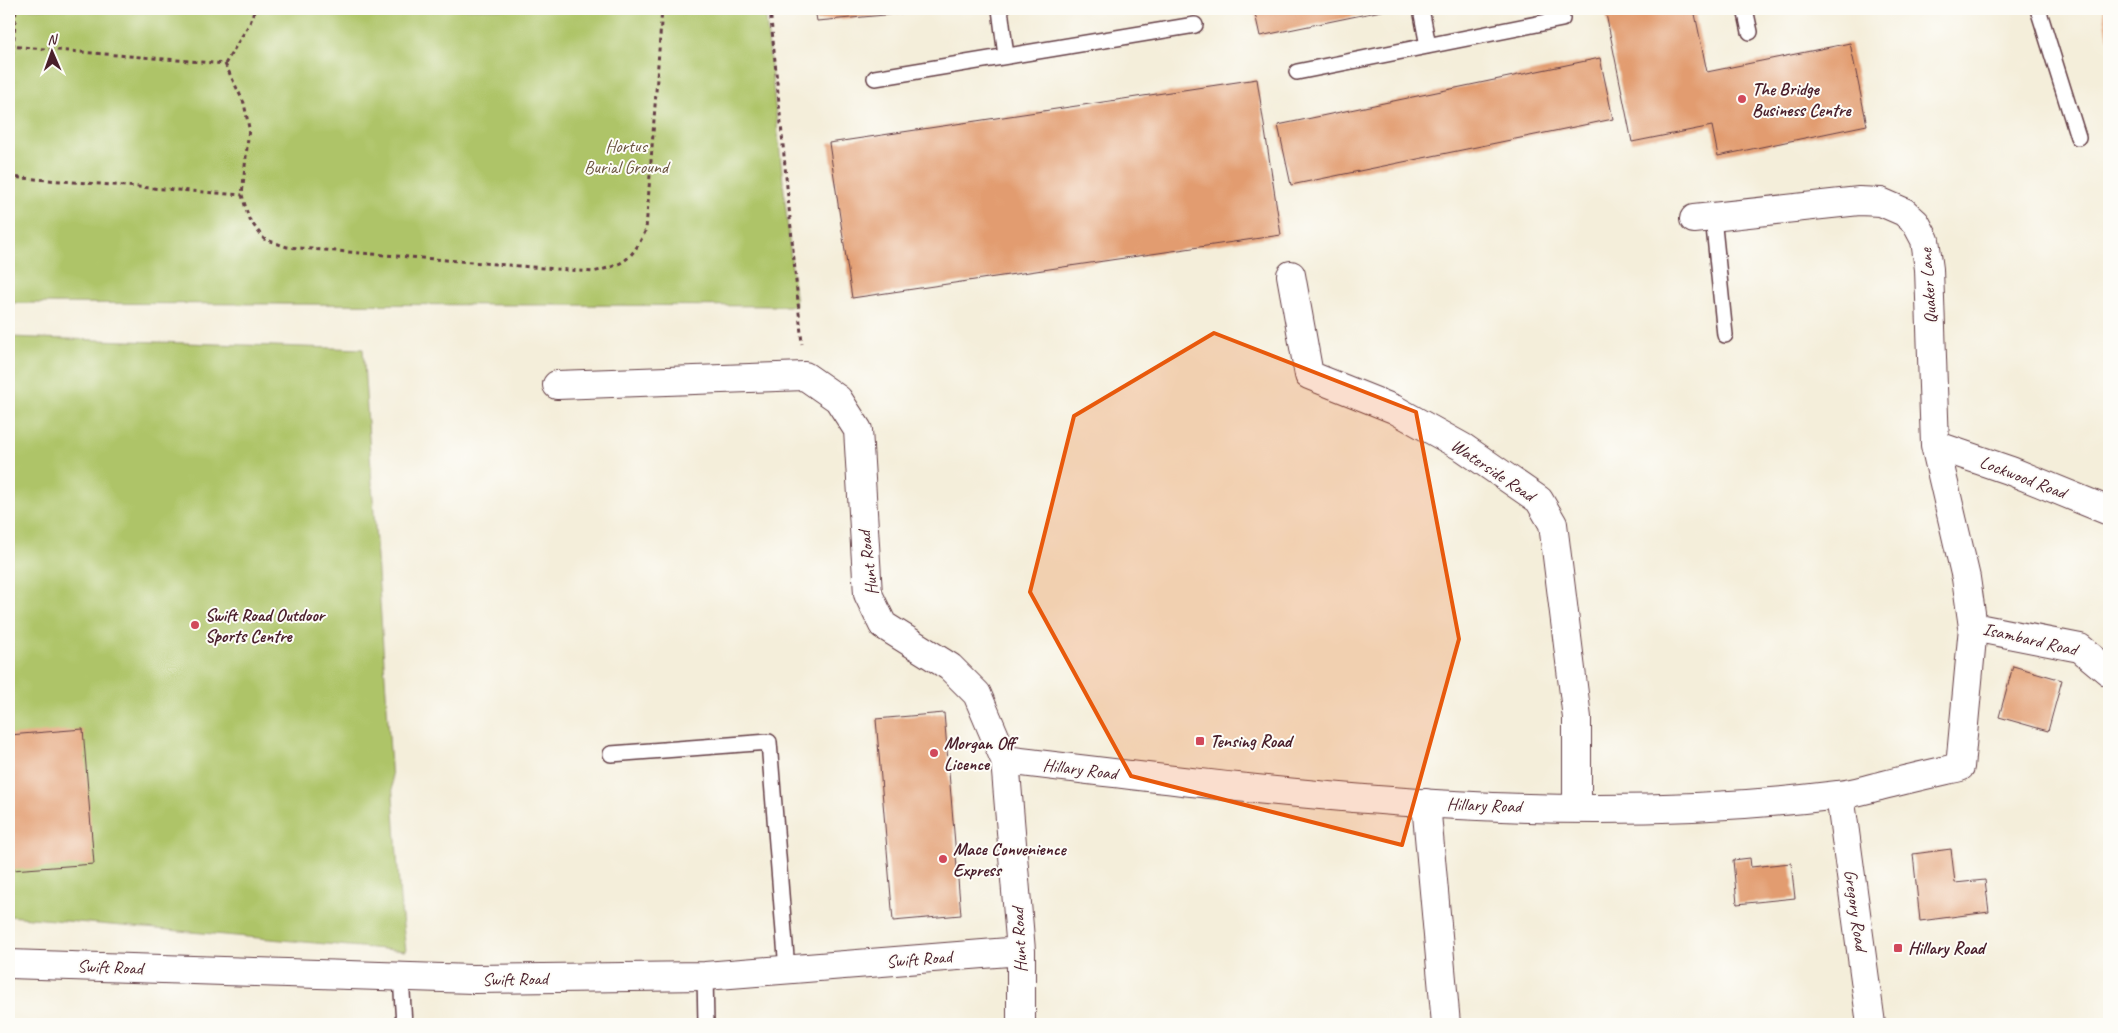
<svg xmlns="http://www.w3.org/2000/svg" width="2118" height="1033" font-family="Caveat,sans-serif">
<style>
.green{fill:#aec468;stroke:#7c724a}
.building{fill:#e29c6f}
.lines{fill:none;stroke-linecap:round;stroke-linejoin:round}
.lane-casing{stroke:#643e45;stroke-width:18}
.street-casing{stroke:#643e45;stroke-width:30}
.path{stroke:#643e45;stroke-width:3;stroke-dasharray:4 4;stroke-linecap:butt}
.lane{stroke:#fff;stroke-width:15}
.street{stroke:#fff;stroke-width:28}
.marked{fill:#e8590c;fill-opacity:0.2;stroke:#e8590c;stroke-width:4;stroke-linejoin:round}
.poi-dot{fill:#d1495b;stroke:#fdfcf7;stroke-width:2}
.labels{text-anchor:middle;stroke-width:4;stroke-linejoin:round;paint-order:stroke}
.poi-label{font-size:18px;font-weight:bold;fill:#4a1f2b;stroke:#fdfcf7;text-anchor:start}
.park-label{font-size:18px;fill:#68513d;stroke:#fdfcf7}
.street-label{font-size:18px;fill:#4a1f2b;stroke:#fdfcf7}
</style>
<rect width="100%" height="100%" fill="#fdfcf7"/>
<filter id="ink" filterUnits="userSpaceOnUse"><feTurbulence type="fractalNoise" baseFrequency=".02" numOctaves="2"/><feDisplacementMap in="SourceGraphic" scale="10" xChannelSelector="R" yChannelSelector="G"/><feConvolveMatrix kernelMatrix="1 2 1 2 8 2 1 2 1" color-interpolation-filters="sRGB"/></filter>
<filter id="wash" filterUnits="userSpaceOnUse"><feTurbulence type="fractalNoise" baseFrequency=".0096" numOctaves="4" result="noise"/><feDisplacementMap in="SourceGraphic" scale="20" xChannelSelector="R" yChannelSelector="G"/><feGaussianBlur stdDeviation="1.12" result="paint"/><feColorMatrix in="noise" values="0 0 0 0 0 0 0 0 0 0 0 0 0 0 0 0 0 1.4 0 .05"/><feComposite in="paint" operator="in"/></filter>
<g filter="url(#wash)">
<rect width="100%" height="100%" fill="#f4eeda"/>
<path class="green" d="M9,9H765L796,306L9,303Z
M9,337L363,349L400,900L406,951L9,916Z"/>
<g id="blocks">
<path class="building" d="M815,9H907L908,13L817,21Z
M1254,9H1386V10L1260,36Z
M1605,9H1694L1707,72L1850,43L1867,125L1718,156L1712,126L1632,142Z
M2103,9H2109V39H2108Z
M1600,58L1613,119L1291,185L1278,125Z
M1257,79L1281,235L852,298L829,143Z
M2013,666L2062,680L2048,731L1999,717Z
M944,713L961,915L893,921L876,719Z
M83,729L94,864L12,870L9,824V735Z
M1951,849L1955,883L1985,880L1989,912L1920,921L1913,854Z
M1750,858L1751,867L1791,863L1795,898L1737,904L1733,860Z"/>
</g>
</g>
<g filter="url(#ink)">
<use href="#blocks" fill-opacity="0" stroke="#643e45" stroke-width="1"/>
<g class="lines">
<defs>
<path id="lane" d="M1000,9L1006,56
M1421,9L1428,46
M1745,9L1750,32
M2038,9L2078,137
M1297,72L1562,19
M875,78L1195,25
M1713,217L1725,335
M611,754L769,742L787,970
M705,976L706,1024
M401,977L404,1024"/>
<path id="street" d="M1291,275L1309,375L1394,409L1464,448L1539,500L1553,524L1577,718V809
M557,385L805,376L838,399L858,430L868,594L883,625L950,667L977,694L1005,760L1021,951V1024
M1935,445L2011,471L2109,511
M1973,627L2080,648L2109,672
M1005,760C1280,793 1561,830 1838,795C1852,794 1866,789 1880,786C1907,779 1934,773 1960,767L1973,627L1966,578L1935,445L1929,269L1925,240L1916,223L1904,212L1881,202L1859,201L1694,219
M1840,795L1871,1024
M1426,803L1446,1024
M9,964L473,979L705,976L1021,951"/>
</defs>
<use href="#lane" class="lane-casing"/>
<use href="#street" class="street-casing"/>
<path class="path" d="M770,9L802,344
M9,46L225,64
M225,64L244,103L249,128L242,195L249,219L264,239L287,247L593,272C626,264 631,260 646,230L662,9
M225,64L250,23L255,9
M9,103L16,9
M9,177L242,195"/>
<use href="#lane" class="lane"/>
<use href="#street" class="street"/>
</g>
</g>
<path class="marked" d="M1214,333L1416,412L1459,639L1402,845L1131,776L1030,592L1074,416Z"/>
<g class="poi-dot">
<circle cx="1742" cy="99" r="5"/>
<circle cx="195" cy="625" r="5"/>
<rect x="1195" y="736" width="10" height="10" rx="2.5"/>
<circle cx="934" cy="753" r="5"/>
<circle cx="943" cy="859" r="5"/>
<rect x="1893" y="943" width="10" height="10" rx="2.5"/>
</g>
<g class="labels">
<g class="poi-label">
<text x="1752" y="95">The Bridge<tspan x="1752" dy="21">Business Centre</tspan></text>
<text x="205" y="621">Swift Road Outdoor<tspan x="205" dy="21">Sports Centre</tspan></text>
<text x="1210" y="747">Tensing Road</text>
<text x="944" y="749">Morgan Off<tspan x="944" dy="21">Licence</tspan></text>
<text x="953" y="855">Mace Convenience<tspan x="953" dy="21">Express</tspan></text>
<text x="1908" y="954">Hillary Road</text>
</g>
<g class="park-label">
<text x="626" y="152">Hortus<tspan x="626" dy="21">Burial Ground</tspan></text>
</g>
<g class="street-label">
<text transform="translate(1928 286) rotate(-94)" y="6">Quaker Lane</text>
<text transform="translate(1493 470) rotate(34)" y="6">Waterside Road</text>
<text transform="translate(2023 477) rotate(21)" y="6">Lockwood Road</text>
<text transform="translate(868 563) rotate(-97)" y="6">Hunt Road</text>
<text transform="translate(2030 639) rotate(13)" y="6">Isambard Road</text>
<text transform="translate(1080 769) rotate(7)" y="6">Hillary Road</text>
<text transform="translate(1484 805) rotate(2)" y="6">Hillary Road</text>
<text transform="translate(1856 910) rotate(82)" y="6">Gregory Road</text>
<text transform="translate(1019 940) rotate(-93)" y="6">Hunt Road</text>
<text transform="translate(919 959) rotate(-5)" y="6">Swift Road</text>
<text transform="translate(110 967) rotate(2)" y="6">Swift Road</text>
<text transform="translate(515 979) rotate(-1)" y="6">Swift Road</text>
</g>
</g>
<rect width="2118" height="1033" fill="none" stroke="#fdfcf7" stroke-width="30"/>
<g transform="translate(52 52) rotate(358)" stroke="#fdfcf7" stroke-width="4" paint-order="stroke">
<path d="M0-4L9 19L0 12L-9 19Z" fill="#4a1f2b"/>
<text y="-8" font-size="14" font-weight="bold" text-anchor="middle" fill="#4a1f2b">N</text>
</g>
</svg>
